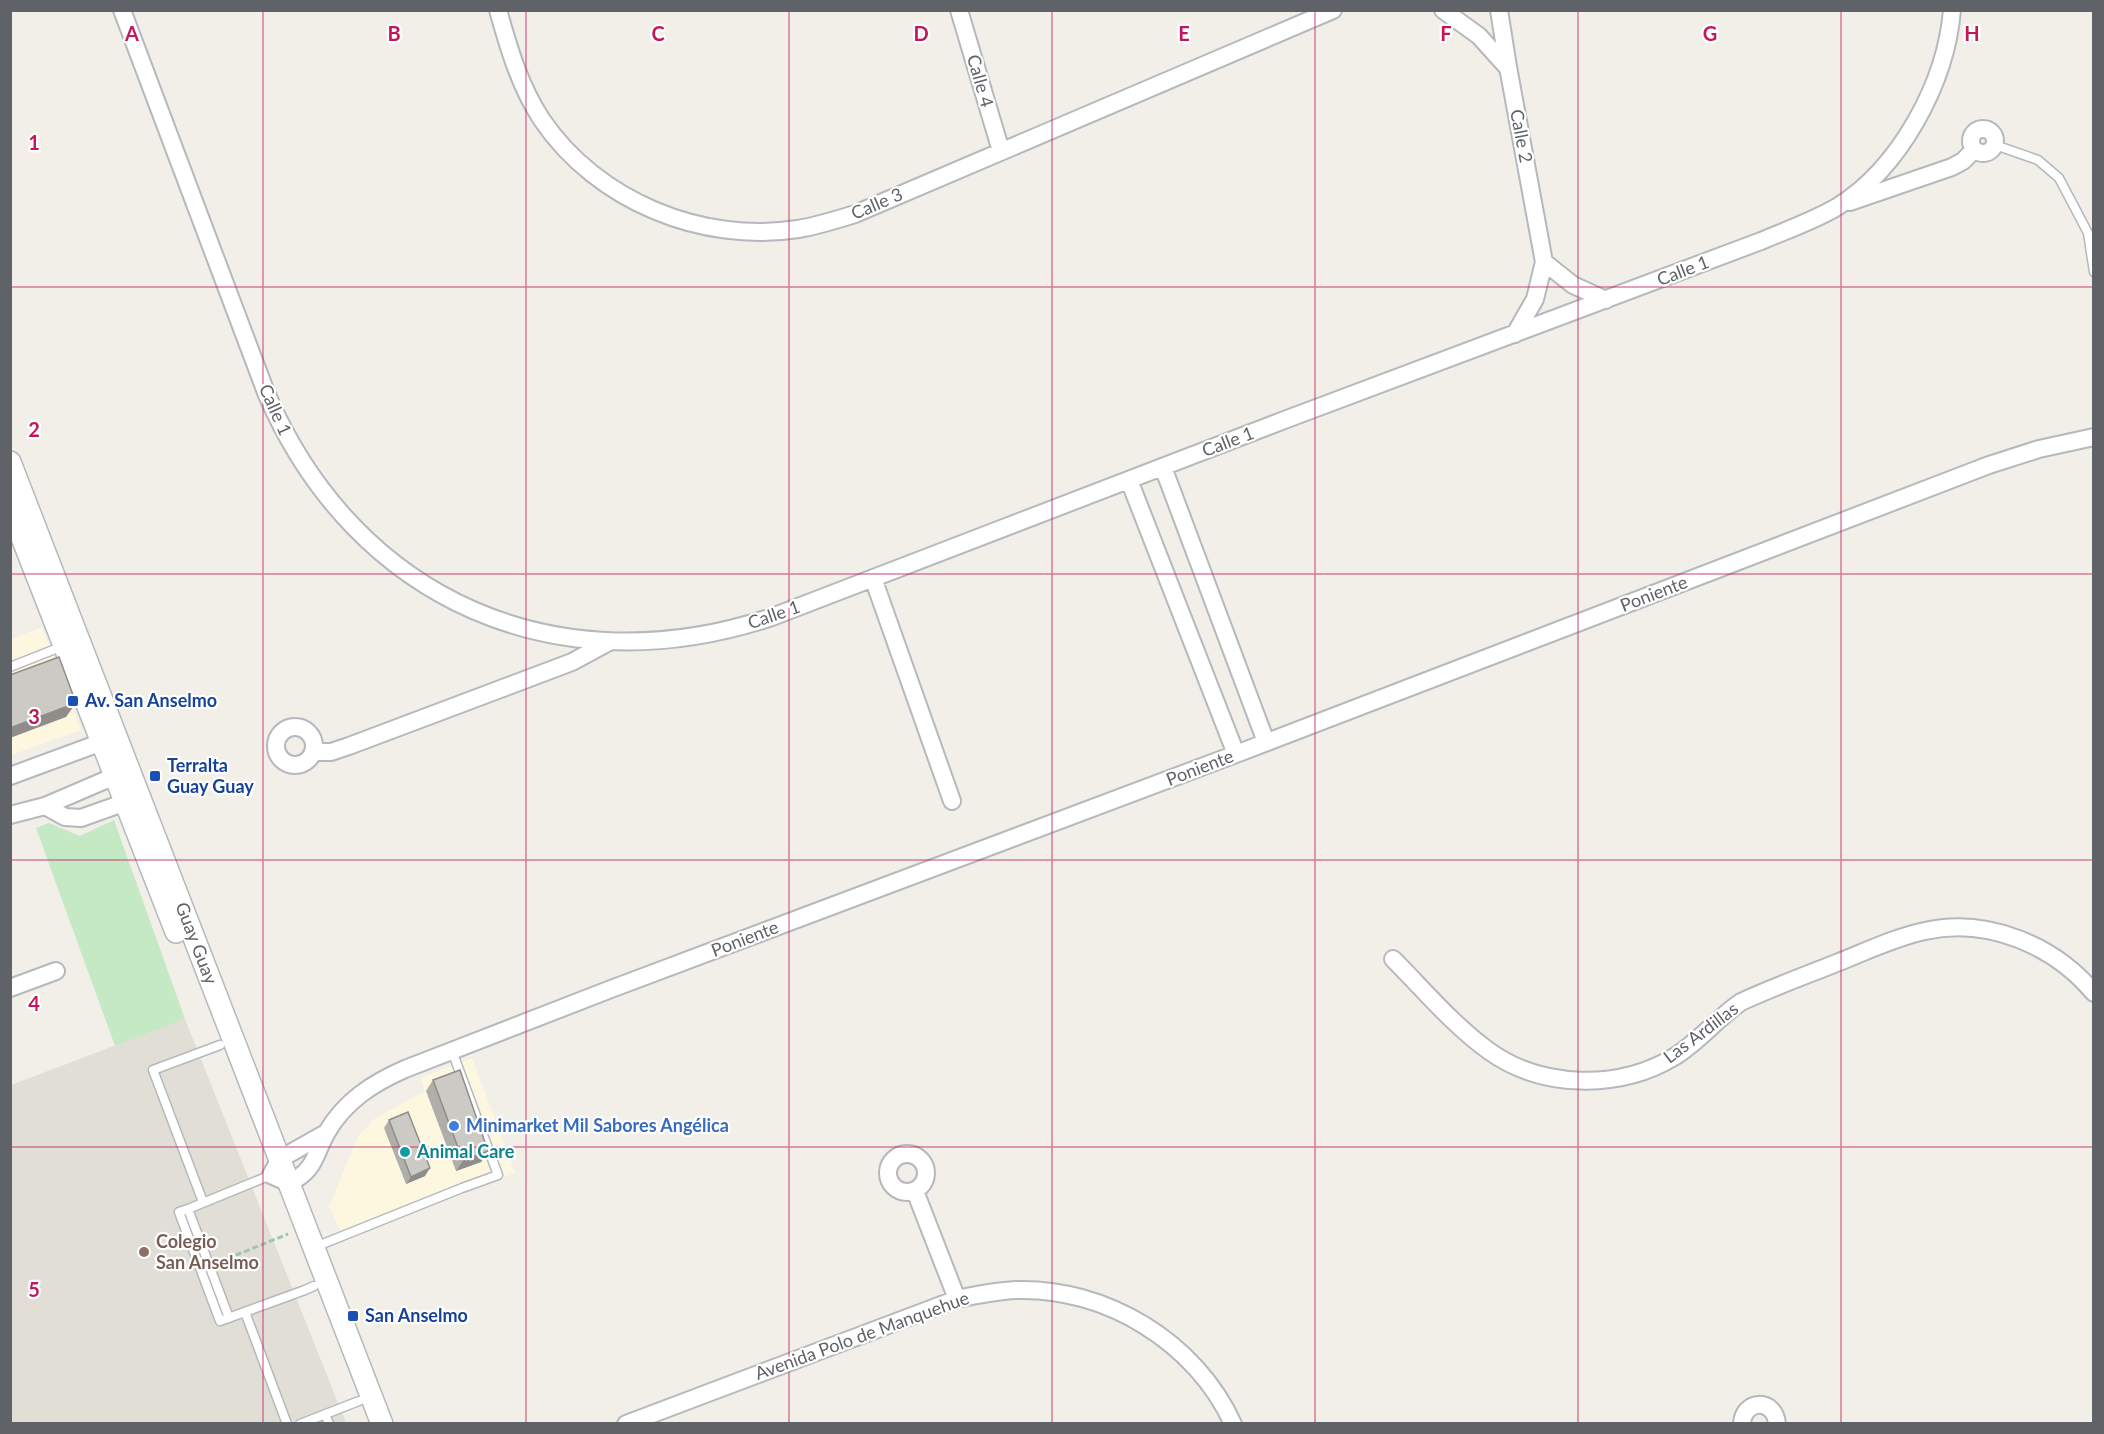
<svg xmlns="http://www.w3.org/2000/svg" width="2104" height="1434" font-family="Lato,sans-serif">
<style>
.commercial{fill:#fef7e0}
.education{fill:#e1ded6}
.green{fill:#c5e8c5}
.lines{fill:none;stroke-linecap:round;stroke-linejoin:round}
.service-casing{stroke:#b5b8bc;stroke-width:11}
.minor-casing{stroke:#b5b8bc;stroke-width:20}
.tertiary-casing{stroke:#b5b8bc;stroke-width:24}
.path{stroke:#9cc7a9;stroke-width:3;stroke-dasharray:6 3;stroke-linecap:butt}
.service{stroke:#fff;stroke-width:8}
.minor{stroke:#fff;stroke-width:16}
.tertiary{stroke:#fff;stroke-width:21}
.wall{fill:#afaea9}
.shaded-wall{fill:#8f8d8a}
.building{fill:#cccac5;stroke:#8f8d8a;stroke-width:1.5}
.grid{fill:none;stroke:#c2185b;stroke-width:1.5;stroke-opacity:0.55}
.transit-dot{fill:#1a4fb4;stroke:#fff;stroke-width:2}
.shop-dot{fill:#3f7fe0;stroke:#fff;stroke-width:2}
.culture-dot{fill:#0f9aa8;stroke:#fff;stroke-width:2}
.education-dot{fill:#8d6e63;stroke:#fff;stroke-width:2}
.labels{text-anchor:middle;stroke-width:4.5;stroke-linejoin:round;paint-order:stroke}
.street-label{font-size:18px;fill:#5f6368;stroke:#fff}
.transit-label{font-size:18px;font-weight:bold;fill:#164399;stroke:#fff;text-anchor:start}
.shop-label{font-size:18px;font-weight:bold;fill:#366cbe;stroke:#fff;text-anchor:start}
.culture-label{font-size:18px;font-weight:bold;fill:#0d838f;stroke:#fff;text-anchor:start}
.education-label{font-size:18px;font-weight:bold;fill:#785e54;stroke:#fff;text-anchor:start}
.grid-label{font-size:20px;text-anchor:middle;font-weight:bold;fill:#c2185b;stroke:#fff;stroke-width:4.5;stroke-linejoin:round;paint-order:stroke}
</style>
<rect width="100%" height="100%" fill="#f1efe8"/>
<path class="commercial" d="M42,627L81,730L11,755V639Z
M472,1058L515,1173L345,1241L329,1206L358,1137L373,1120L425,1091L421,1078Z"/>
<path class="education" d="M185,1019L346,1423L11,1424V1085Z"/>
<path class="green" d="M114,820L185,1019L115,1046L36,828L49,823L80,836Z"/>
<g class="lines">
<defs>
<path id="service" d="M1995,145L2038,160L2059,178L2088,233L2094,272
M10,667L63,646
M203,1202L153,1070L220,1045
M188,1209L271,1175
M315,1247L462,1188L498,1175L452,1051
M245,1312L287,1424
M229,1318L188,1209L179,1212L220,1321C248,1311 277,1300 305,1290L314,1286
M325,1414L329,1424
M300,1424L359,1401"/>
<path id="minor" d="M122,10L267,395C357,602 559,688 772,617L1287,419L1761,241C1787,230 1813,221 1837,207C1900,168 1946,83 1952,10
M498,10C509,49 520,87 542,120C597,201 702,244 798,229C817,226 836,220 855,214L1333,10
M959,10L1001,151
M1443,10L1479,36L1507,67
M1499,10L1508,67L1544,262L1535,299L1515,334
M1971 141a12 12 0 1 1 24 0a12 12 0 1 1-24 0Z
M1850,202L1952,167L1963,161L1974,150
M1544,262L1573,285L1606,300
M1163,467L1266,742
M1129,480L1236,754
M873,578L952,801
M276 746a19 19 0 1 1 38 0a19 19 0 1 1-38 0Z
M313,752H331L349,746L572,662L609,642
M10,776L113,738
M45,806L65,817L81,818L126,802
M10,815L45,806L115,776
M1393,959C1424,990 1453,1025 1489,1051C1542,1089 1619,1090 1674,1057C1700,1041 1717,1018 1741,1002C1773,987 1807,975 1839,962C1867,951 1896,937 1925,931C1987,917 2054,945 2094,993
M10,988L56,971
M326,1133L280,1159L271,1175L289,1183C316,1170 314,1155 327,1132C345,1101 373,1083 405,1069L611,989L1236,754L1989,465L2039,449L2094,437
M888 1173a19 19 0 1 1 38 0a19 19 0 1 1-38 0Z
M915,1191L957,1299
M626,1424L957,1299C976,1295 996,1291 1016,1290C1105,1287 1196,1342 1233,1424
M1742,1424C1743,1399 1775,1398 1777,1424"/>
<g id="tertiary">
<path id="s1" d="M10,462L382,1424"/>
<path d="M10,507L176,932"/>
</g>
</defs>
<use href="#service" class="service-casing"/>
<use href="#minor" class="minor-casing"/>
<use href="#tertiary" class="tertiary-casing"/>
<path class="path" d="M219,1262L288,1234"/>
<use href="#service" class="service"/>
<use href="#minor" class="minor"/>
<use href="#tertiary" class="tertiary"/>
</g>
<path class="wall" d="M433,1080L488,1151L481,1162L456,1171L426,1091Z
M389,1120L425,1176L406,1184L384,1128Z"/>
<path class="shaded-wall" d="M76,703L66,717L10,738V728Z
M488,1151L481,1162L456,1171L463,1161Z
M430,1168L425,1176L406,1184L411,1177Z"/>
<path class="building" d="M59,657L76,703L10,728V675Z
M460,1070L488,1151L463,1161L433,1080Z
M408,1112L430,1168L411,1177L389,1120Z"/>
<path class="grid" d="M263,10V1424M526,10V1424M789,10V1424M1052,10V1424M1315,10V1424M1578,10V1424M1841,10V1424M10,287H2094M10,574H2094M10,860H2094M10,1147H2094"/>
<g class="transit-dot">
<rect x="67" y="695" width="12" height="12" rx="3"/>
<rect x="149" y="770" width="12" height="12" rx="3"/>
<rect x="347" y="1310" width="12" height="12" rx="3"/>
</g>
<circle class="shop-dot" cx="454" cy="1126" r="6"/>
<circle class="culture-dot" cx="405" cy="1152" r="6"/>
<circle class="education-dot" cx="144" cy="1252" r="6"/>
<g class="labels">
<g class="street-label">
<text transform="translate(980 81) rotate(74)" y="6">Calle 4</text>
<text transform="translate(1521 136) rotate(79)" y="6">Calle 2</text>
<text transform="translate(877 204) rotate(-23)" y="6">Calle 3</text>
<text transform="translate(1683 271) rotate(-21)" y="6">Calle 1</text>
<text transform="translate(275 410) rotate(66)" y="6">Calle 1</text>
<text transform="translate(1228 442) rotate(-21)" y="6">Calle 1</text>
<text transform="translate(1654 594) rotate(-21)" y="6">Poniente</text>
<text transform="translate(774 615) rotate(-19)" y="6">Calle 1</text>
<text transform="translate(1200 768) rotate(-21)" y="6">Poniente</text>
<text transform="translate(745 939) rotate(-21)" y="6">Poniente</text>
<text dy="6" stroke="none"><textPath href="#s1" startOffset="516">Guay Guay</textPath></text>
<text transform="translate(1701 1033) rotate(-37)" y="6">Las Ardillas</text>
<text transform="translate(862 1336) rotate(-20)" y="6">Avenida Polo de Manquehue</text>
</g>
<g class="transit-label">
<text x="85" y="707">Av. San Anselmo</text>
<text x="167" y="772">Terralta<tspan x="167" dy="21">Guay Guay</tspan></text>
<text x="365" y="1322">San Anselmo</text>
</g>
<g class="shop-label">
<text x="466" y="1132">Minimarket Mil Sabores Angélica</text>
</g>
<g class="culture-label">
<text x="417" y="1158">Animal Care</text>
</g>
<g class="education-label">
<text x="156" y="1248">Colegio<tspan x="156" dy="21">San Anselmo</tspan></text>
</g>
</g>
<g class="grid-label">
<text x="132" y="41">A</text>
<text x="394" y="41">B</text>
<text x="658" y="41">C</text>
<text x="921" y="41">D</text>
<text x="1184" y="41">E</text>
<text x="1446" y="41">F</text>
<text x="1710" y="41">G</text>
<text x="1972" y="41">H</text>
<text x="34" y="150">1</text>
<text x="34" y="437">2</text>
<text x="34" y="724">3</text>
<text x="34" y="1011">4</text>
<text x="34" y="1297">5</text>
</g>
<rect width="2104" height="1434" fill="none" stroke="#5f6368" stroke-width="24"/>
</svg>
